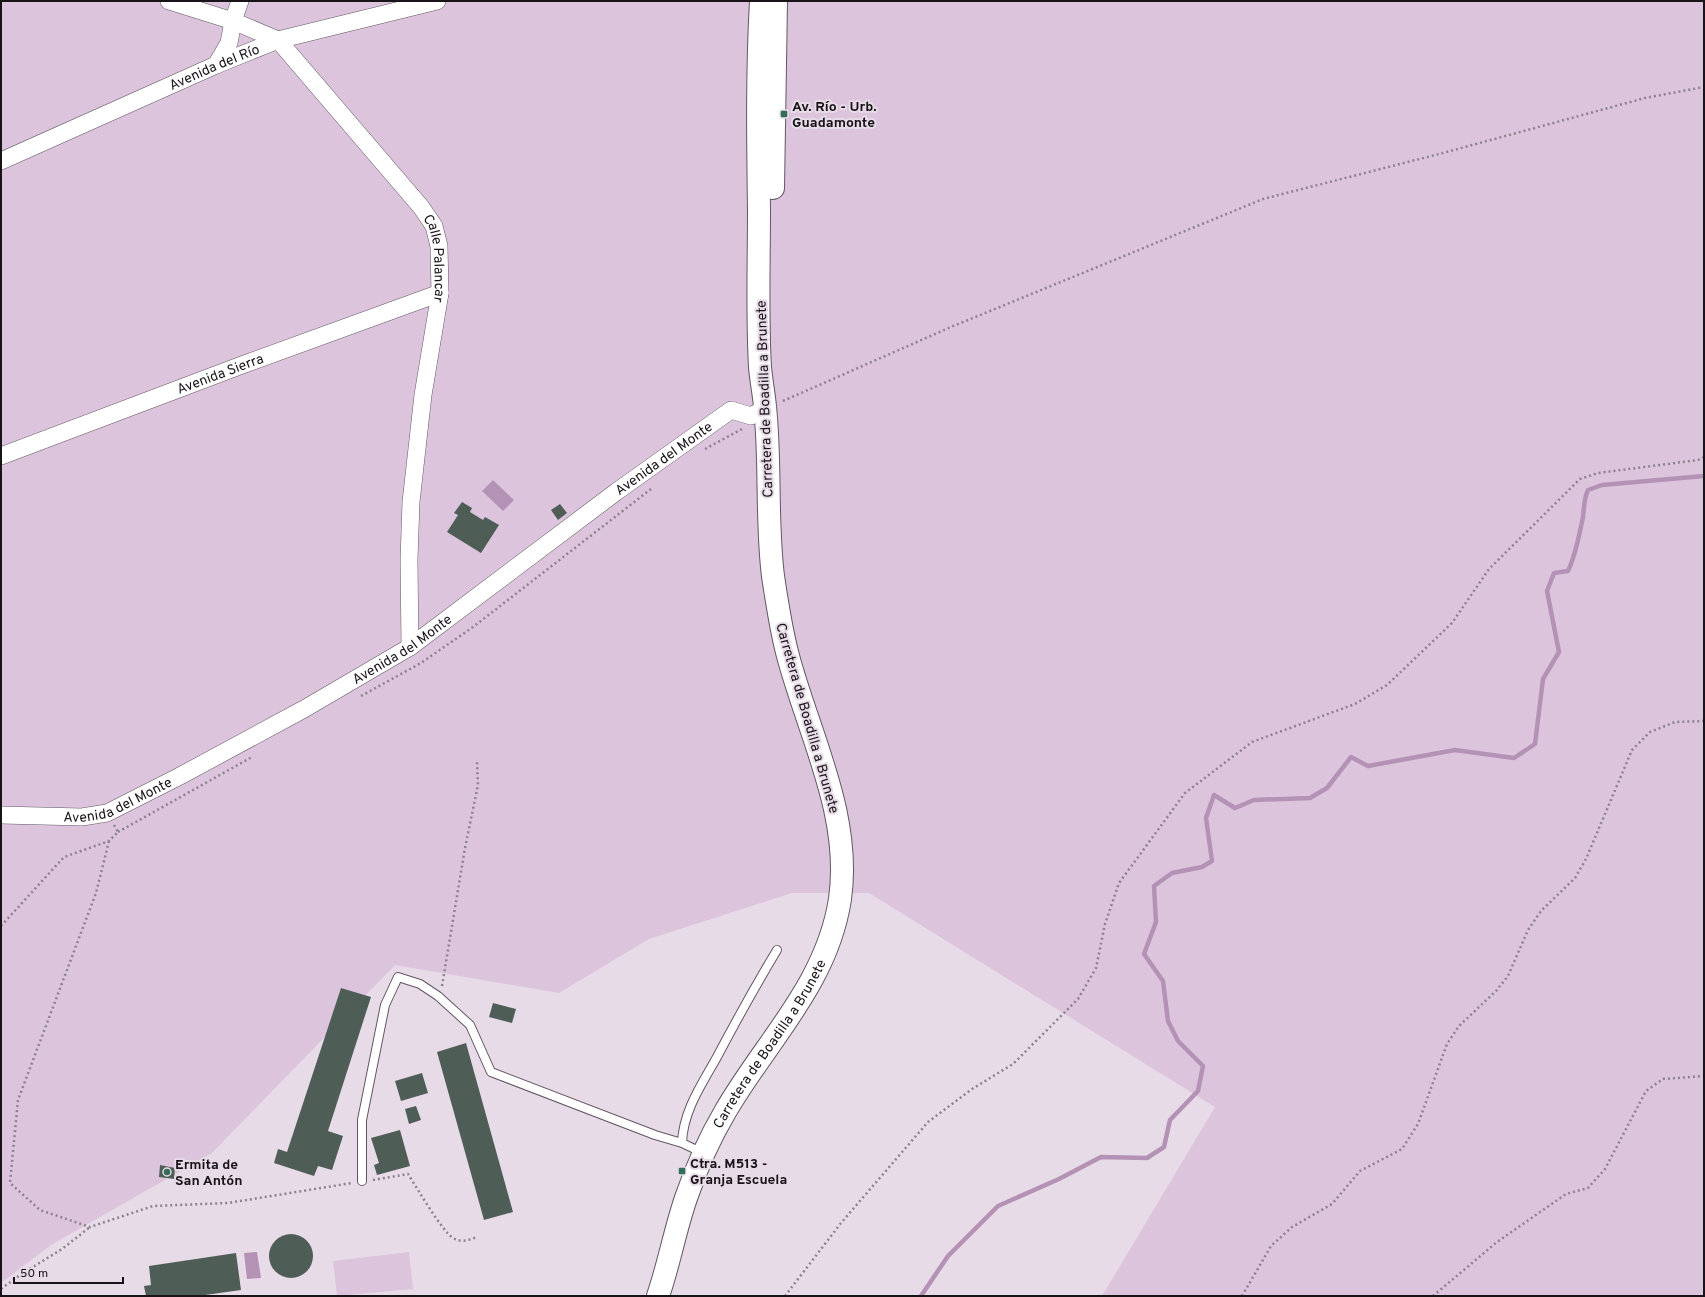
<svg xmlns="http://www.w3.org/2000/svg" width="1705" height="1297" font-family="Overpass,sans-serif">
<style>
.green{fill:#ddc4dd}
.water{fill:#b492b5}
.lines{fill:none;stroke-linecap:round;stroke-linejoin:round}
.stream{stroke:#b492b5;stroke-width:4.5}
.building{fill:#4f5d57}
.service-casing{stroke:#615761;stroke-width:10}
.minor-casing{stroke:#615761;stroke-width:18}
.primary-casing{stroke:#615761;stroke-width:24}
.path{stroke:#8b838b;stroke-width:2.5;stroke-dasharray:2 3;stroke-linecap:butt}
.service{stroke:#fff;stroke-width:8}
.minor{stroke:#fff;stroke-width:17}
.primary{stroke:#fff;stroke-width:22}
.poi-dot{fill:#326d57;stroke:#e7dbe7;stroke-width:1.5}
.labels{text-anchor:middle;stroke-width:4;stroke-linejoin:round;paint-order:stroke}
.street-label{font-size:14px;fill:#171317;stroke:#e7dbe7}
.poi-label{font-size:14px;font-weight:bold;fill:#171317;stroke:#e7dbe7;text-anchor:start}
</style>
<rect width="100%" height="100%" fill="#e7dbe7"/>
<path class="green" d="M1,1H1704V1296H1102L1215,1107L869,893H792L649,939L559,993L395,965L212,1153L51,1245L1,1283Z
M409,1252L413,1289L337,1296L333,1261Z"/>
<path class="water" d="M493,480L514,500L503,511L482,491Z
M257,1252L261,1278L247,1279L244,1253Z"/>
<g class="lines">
<path class="stream" d="M921,1296L948,1256L998,1206L1059,1179L1101,1157L1147,1158L1164,1147L1170,1120L1198,1091L1203,1066L1178,1041L1168,1021L1163,981L1144,954L1156,922L1154,886L1172,873L1202,867L1212,861L1206,818L1214,795L1235,808L1254,800L1310,798L1327,788L1351,757L1368,766L1455,750L1514,758L1535,744L1543,679L1559,652L1547,591L1554,573L1568,571C1576,554 1579,536 1583,517C1584,508 1584,498 1588,490L1602,485L1704,476"/>
</g>
<path class="building" d="M462,502L472,508L470,512L483,520L485,517L499,525L481,553L447,532L458,515L454,513Z
M560,504L567,513L558,520L551,510Z
M341,988L371,997L328,1131L343,1136L332,1170L318,1166L314,1176L274,1163L278,1149L287,1152Z
M493,1003L516,1009L512,1023L489,1017Z
M466,1043L513,1212L484,1220L437,1052Z
M422,1073L428,1093L401,1101L395,1081Z
M416,1106L421,1120L409,1124L405,1109Z
M400,1130L410,1166L377,1175L374,1165L379,1163L371,1138Z
M160,1165L175,1168L174,1179L159,1177Z
M269 1256a22 22 0 1 1 44 0a22 22 0 1 1-44 0Z
M236,1253L241,1290L198,1296H146L144,1286L151,1285L149,1266Z"/>
<g class="lines">
<defs>
<path id="service" d="M682,1143C683,1111 702,1084 717,1057C736,1021 756,985 777,950
M362,1181V1120L385,1005L398,977L420,984L438,996L470,1025L491,1072L655,1135L682,1143L703,1153"/>
<g id="minor">
<path id="s1" d="M169,1L233,21L278,40L421,207L434,226L439,246L440,293L423,395L411,502L409,560L410,647"/>
<path d="M216,65L229,43L233,21L240,1"/>
<path id="s2" d="M1,161L216,65L278,40L437,1"/>
<path id="s3" d="M1,456L242,365L440,293"/>
<path id="s4" d="M1,815L82,817L107,813L180,776L304,709L410,647L616,492L731,410L751,416L766,408"/>
</g>
<g id="primary">
<path d="M773,188L776,1"/>
<path id="s5" d="M658,1296C669,1264 675,1230 686,1198C696,1169 709,1139 725,1112C766,1041 827,984 840,899C852,815 809,735 788,656C781,630 777,603 773,576C766,520 771,463 765,407C764,394 761,380 760,367C757,315 759,263 759,211C758,141 757,71 761,1"/>
</g>
</defs>
<use href="#service" class="service-casing"/>
<use href="#minor" class="minor-casing"/>
<use href="#primary" class="primary-casing"/>
<path class="path" d="M783,401L951,327L1263,199L1443,153L1645,98L1704,87
M705,449L742,429
M361,696L421,663L473,627L651,489
M118,832L252,757
M109,841L96,893L18,1100L10,1183L40,1210L90,1227L153,1206L228,1203L352,1183
M1,926L64,857L109,841L118,832L114,825
M442,986L465,848L478,785L477,762
M373,1180L408,1174C417,1188 442,1231 453,1238C462,1243 469,1240 477,1237
M1,1289L20,1275L62,1249L90,1227
M785,1296L841,1223L928,1122L972,1089L1013,1064L1078,999L1096,968L1105,924L1119,883L1185,793L1252,742L1355,704L1387,685L1452,623L1489,569L1580,479L1598,473L1698,460L1704,457
M1242,1296L1271,1246L1292,1227L1332,1204L1360,1171L1402,1149L1418,1124L1447,1044L1459,1026L1496,991L1508,976L1528,930L1541,911L1575,878L1586,859L1632,750L1650,732L1675,722L1704,721
M1433,1296L1497,1242L1566,1194L1588,1188L1605,1169L1646,1091L1663,1079L1704,1076"/>
<use href="#service" class="service"/>
<use href="#minor" class="minor"/>
<use href="#primary" class="primary"/>
</g>
<g class="poi-dot">
<rect x="780" y="110" width="8" height="8" rx="2"/>
<rect x="678" y="1167" width="8" height="8" rx="2"/>
<circle cx="167" cy="1172" r="4"/>
</g>
<g class="labels">
<g class="street-label">
<text dy="5" stroke="none"><textPath href="#s2" startOffset="233">Avenida del Río</textPath></text>
<text dy="5" stroke="none"><textPath href="#s1" startOffset="391">Calle Palancar</textPath></text>
<text dy="5" stroke="none"><textPath href="#s3" startOffset="234">Avenida Sierra</textPath></text>
<text transform="translate(764 399) rotate(-92)" y="5">Carretera de Boadilla a Brunete</text>
<text dy="5" stroke="none"><textPath href="#s4" startOffset="768">Avenida del Monte</textPath></text>
<text dy="5" stroke="none"><textPath href="#s4" startOffset="444">Avenida del Monte</textPath></text>
<text transform="translate(808 718) rotate(74)" y="5">Carretera de Boadilla a Brunete</text>
<text dy="5" stroke="none"><textPath href="#s4" startOffset="120">Avenida del Monte</textPath></text>
<text dy="5" stroke="none"><textPath href="#s5" startOffset="278">Carretera de Boadilla a Brunete</textPath></text>
</g>
<g class="poi-label">
<text x="792" y="111">Av. Río - Urb.<tspan x="792" dy="16">Guadamonte</tspan></text>
<text x="690" y="1168">Ctra. M513 -<tspan x="690" dy="16">Granja Escuela</tspan></text>
<text x="175" y="1169">Ermita de<tspan x="175" dy="16">San Antón</tspan></text>
</g>
</g>
<rect width="1705" height="1297" fill="none" stroke="#171317" stroke-width="4"/>
<path d="M14 1277v6h109v-6" fill="none" stroke="#171317" stroke-width="2"/>
<text x="20" y="1277" font-size="12" fill="#171317" stroke="#e7dbe7" stroke-width="3" paint-order="stroke">50 m</text>
</svg>
